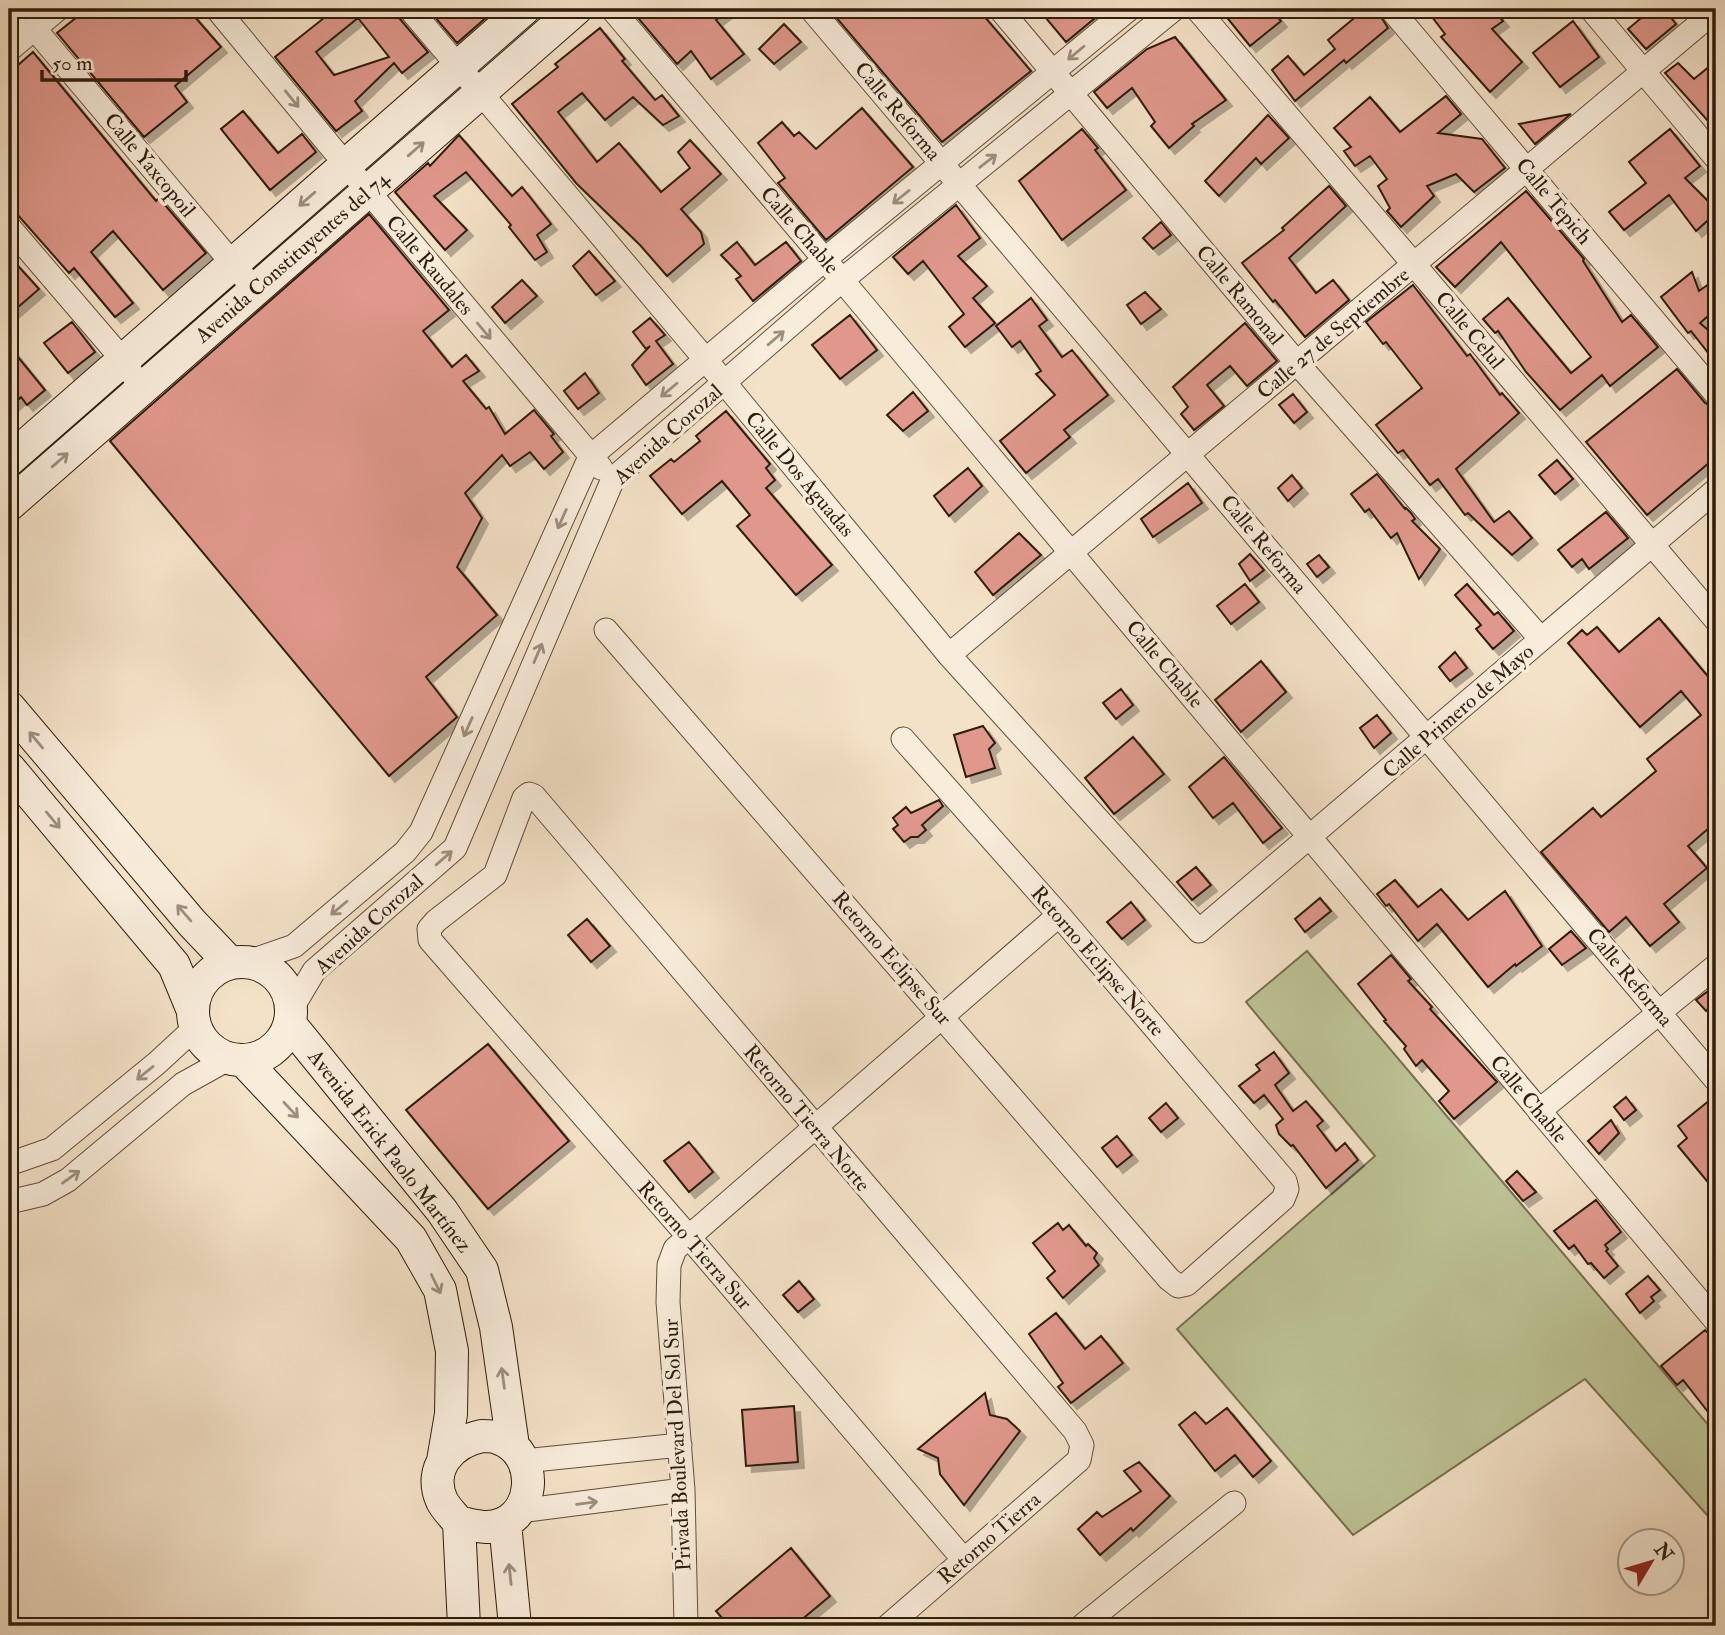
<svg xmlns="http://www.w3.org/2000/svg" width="1725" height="1635" font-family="'IM FELL Double Pica',serif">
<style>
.green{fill:#bdc395;stroke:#767050;stroke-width:2}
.building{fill:#e0988c;stroke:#2e1d0a;stroke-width:2;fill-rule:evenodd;filter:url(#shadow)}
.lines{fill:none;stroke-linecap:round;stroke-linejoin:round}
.street-casing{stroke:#604e3a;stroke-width:25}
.secondary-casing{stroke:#2e1d0a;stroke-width:34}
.street{stroke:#f8ecdb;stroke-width:23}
.secondary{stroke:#f8ecdb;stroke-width:32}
.oneway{stroke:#9d8f7d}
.labels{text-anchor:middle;stroke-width:7;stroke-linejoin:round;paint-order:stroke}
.street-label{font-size:21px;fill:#2e1d0a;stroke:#f8ecdb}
</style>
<defs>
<filter id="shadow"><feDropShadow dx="6" dy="6" stdDeviation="0" flood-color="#0004"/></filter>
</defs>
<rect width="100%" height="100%" fill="#f4e2c8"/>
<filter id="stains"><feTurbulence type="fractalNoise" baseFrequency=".00286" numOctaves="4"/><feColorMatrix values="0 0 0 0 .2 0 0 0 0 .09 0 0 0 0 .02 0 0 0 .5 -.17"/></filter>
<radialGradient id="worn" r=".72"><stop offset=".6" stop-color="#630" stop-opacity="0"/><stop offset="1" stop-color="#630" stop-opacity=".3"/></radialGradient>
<path class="green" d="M1307,951L1716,1434V1525L1585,1379L1353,1535L1177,1329L1375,1156L1246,1002Z"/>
<path class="building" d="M87,9H188L221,47L175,86L187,102L144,137L57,33Z
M316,9H396L399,18L428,52L402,73L394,63L355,101L362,111L336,131L275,57L324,18ZM358,18L389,57L334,75L316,52Z
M428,9H496L457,43Z
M651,9H730L716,20L744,54L711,79L691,51L677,64L638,18Z
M829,9H978L1031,71L942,142Z
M1056,9H1106L1066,42L1045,17Z
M1220,9H1271L1281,21L1250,46Z
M1365,9H1376L1388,28L1346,63L1344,60L1295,101L1272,70L1288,56L1304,75L1335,49L1328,40Z
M1426,9H1493L1503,21L1492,29L1522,62L1490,92L1441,37L1445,34Z
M1652,9H1664L1676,24L1646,49L1628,29Z
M1573,21L1599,57L1560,87L1533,53Z
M784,24L801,42L774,64L759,49Z
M600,28L625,59L622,61L655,100L662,95L679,116L663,125L633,97L605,120L582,93L558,112L597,162L619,143L661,192L690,168L678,152L690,140L721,174L681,209L701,232L704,244L667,276L640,245L576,183L512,104L558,67L555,64Z
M1175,37L1226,100L1192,124L1194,126L1169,148L1151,126L1155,122L1132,88L1107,108L1094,92L1147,49Z
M33,52L156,201L159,198L206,253L163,290L113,231L91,252L133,303L115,317L74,268L69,273L9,205V73Z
M1678,63L1694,79L1710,66L1716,73V130L1665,73Z
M1446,96L1461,114L1438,133L1482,139L1505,168L1474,192L1456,174L1427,186L1434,196L1401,227L1387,211L1390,208L1378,186L1387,179L1370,156L1355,166L1344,151L1351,147L1334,128L1370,97L1400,132Z
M862,108L913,167L826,240L778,183L785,178L758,143L782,122L794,136L799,132L816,149Z
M243,111L278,153L302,134L316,152L270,190L221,129Z
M1571,114L1535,144L1519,124Z
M1268,115L1289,138L1261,164L1256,158L1219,196L1205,181Z
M1082,129L1098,148L1095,150L1126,190L1062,240L1019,181Z
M1670,129L1700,166L1685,178L1716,209V213L1696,231L1669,195L1624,230L1609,212L1646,183L1629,162Z
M459,135L512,196L522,187L551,224L537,235L547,252L535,260L509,227L511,225L466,172L434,196L467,230L445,250L395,192L428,163L430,166Z
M1329,186L1346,206L1289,258L1316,293L1333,280L1349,300L1305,337L1275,300L1273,302L1242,263L1284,230L1282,228Z
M1526,191L1584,259L1583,261L1622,322L1631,315L1658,347L1610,386L1602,375L1560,410L1526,372L1498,331L1495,333L1483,319L1508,298L1571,373L1591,357L1501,242L1455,287L1436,267Z
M956,205L980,238L958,256L987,286L973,298L995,323L965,347L949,327L964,314L923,261L908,274L893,257Z
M369,214L449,310L423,331L452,367L466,355L479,371L463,381L486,409L489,407L505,434L534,410L554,434L551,436L563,452L544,469L530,452L510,466L502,455L465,493L482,518L457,567L497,615L426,677L457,717L389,776L110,441Z
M1161,222L1171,235L1153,249L1143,238Z
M737,242L755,265L786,242L801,261L753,301L736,279L741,276L721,255Z
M589,251L615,281L596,295L573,266Z
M9,256L39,289L9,315Z
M1692,272L1699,291L1716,279V309L1700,323L1716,337V363L1691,331L1688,333L1661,297Z
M522,280L537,296L505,323L492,307Z
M1413,285L1467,356L1470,354L1500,395L1502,393L1519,413L1456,469L1494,522L1509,511L1532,538L1512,555L1468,513L1465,515L1438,479L1430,485L1403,450L1398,453L1376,425L1422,388L1386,342L1383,344L1366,322Z
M1145,292L1161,309L1141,324L1127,305Z
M1031,298L1047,320L1039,326L1062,357L1072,350L1108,395L1064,430L1070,437L1026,473L1000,441L1055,395L1036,374L1041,371L1020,341L1012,347L996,326Z
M850,315L877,350L840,379L812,345Z
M650,318L665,335L656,341L673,364L646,385L632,365L650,346L646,349L633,332Z
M72,322L95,352L68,373L44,343Z
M1245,323L1277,361L1247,386L1230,366L1207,385L1224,406L1194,430L1181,414L1188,407L1173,387Z
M9,346L45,390L27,405L21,397L9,408Z
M1677,369L1705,403L1716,408V457L1647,515L1586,442Z
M585,373L599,393L578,409L564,391Z
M913,392L928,411L903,431L887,415Z
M1293,394L1307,412L1294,423L1279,405Z
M726,411L770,464L766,468L775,480L766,488L832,565L796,595L737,526L750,515L722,481L682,514L650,476L671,459L674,462L700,441L696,436Z
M1557,460L1573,479L1555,494L1539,475Z
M968,468L982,486L949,516L934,496Z
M1377,474L1405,509L1406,508L1411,513L1415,519L1412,521L1440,549L1419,579L1397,533L1391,538L1369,509L1365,512L1351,494Z
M1292,475L1302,488L1288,501L1278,488Z
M1188,483L1202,503L1153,537L1141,519Z
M1606,512L1628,538L1589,569L1582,559L1572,567L1558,550Z
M1019,533L1041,555L993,595L975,572Z
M1250,554L1264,570L1250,581L1239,564Z
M1319,555L1329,567L1317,577L1307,564Z
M1245,584L1259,602L1231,624L1217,606Z
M1467,584L1494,615L1498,612L1514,631L1493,649L1476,629L1481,625L1455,595Z
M1659,618L1716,686V822L1688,846L1707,868L1664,904L1679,922L1650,946L1626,917L1609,932L1541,852L1593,808L1601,817L1656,771L1647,759L1701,715L1681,691L1640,727L1568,643L1582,630L1587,635L1597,627L1619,652Z
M1455,652L1467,668L1450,681L1439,667Z
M1261,661L1286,692L1241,732L1215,700Z
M1121,689L1133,705L1116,719L1103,703Z
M1377,715L1391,733L1374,748L1360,728Z
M983,726L995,743L989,749L995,768L966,777L954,735Z
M1133,737L1164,774L1114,814L1085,778Z
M1224,757L1282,828L1263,843L1233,803L1213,818L1189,787Z
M939,800L943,806L922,825L926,830L918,837H911L904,842L893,829L898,825L893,818L906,807L911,813Z
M1196,867L1211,885L1192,900L1177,882Z
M1395,880L1418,907L1441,889L1468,920L1505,891L1542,946L1516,966L1515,964L1488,987L1437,924L1418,941L1389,904L1386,906L1377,894Z
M1320,898L1331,911L1305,932L1295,919Z
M1131,902L1145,920L1122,939L1107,922Z
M587,919L610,946L591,962L568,935Z
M1571,931L1586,948L1562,965L1549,949Z
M1391,955L1411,979L1408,981L1432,1007L1430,1009L1497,1082L1454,1119L1439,1101L1449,1091L1422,1060L1416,1066L1404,1049L1406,1046L1384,1021L1386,1020L1358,984Z
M1711,989L1716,996V1003L1706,1011L1696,1000Z
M488,1044L569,1141L488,1209L406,1110Z
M1274,1052L1289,1073L1275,1085L1293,1111L1306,1101L1323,1121L1317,1126L1336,1151L1345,1143L1358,1160L1326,1188L1293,1145L1291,1146L1279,1134L1276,1125L1283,1119L1264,1095L1254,1103L1239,1086L1260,1070L1256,1065Z
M1716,1095V1192L1678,1146L1687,1138L1678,1126Z
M1626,1097L1636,1110L1624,1120L1614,1107Z
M1166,1103L1178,1118L1161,1132L1149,1118Z
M1611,1120L1619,1133L1599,1154L1588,1141Z
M1117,1136L1132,1155L1117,1167L1102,1148Z
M689,1142L713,1172L689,1192L664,1161Z
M1517,1171L1536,1192L1523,1201L1506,1181Z
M1596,1200L1621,1232L1605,1245L1608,1249L1606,1251L1618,1266L1604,1278L1591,1263L1588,1264L1574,1245L1569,1249L1554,1231Z
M1058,1223L1063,1230L1069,1225L1086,1246L1088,1244L1097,1253L1094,1258L1099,1265L1063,1298L1047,1278L1055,1271L1033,1243Z
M1648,1276L1660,1290L1651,1297L1654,1301L1640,1313L1626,1294Z
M799,1281L814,1299L798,1312L783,1295Z
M1056,1313L1085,1349L1101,1336L1123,1363L1071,1403L1058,1387L1063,1383L1029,1334Z
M1705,1330L1716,1341V1422L1683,1380L1677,1385L1661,1366Z
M985,1393L990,1415L1007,1419L1020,1431L964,1505L940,1474L938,1458L918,1449Z
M794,1406L798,1462L746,1466L742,1410Z
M1227,1408L1271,1461L1253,1477L1235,1455L1215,1471L1179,1425L1195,1412L1206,1424Z
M1139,1462L1170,1496L1133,1531L1131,1528L1100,1555L1078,1529L1097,1512L1102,1517L1141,1491L1124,1471Z
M791,1548L830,1596L794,1626H729L716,1611Z"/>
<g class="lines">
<defs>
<path id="street" d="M18,9L255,290
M217,9L346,165L601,468
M410,9L705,359L949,655L1199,931L1716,490
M612,9L842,280L1716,1321
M811,9L1716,1080
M1000,9L1297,363L1541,639
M1197,9L1716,620
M1391,9L1716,394
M1591,9L1716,158
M9,50L58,9
M9,227L123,360L142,389
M606,630L1169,1279L1178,1286L1187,1284L1283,1199L1287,1189L1285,1181L1059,915L903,739
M949,655L1716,10
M248,962L294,946L405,852L421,832L590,457L824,260L1129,9
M292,1008L314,971L455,848L613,479L842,280L1174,9
M1539,1111L1716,966
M9,1164L52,1149L157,1063L196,1027
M9,1202L43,1194L68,1180L183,1084L228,1059
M524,1461L680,1445
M519,1511L683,1490
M686,1626L683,1490L668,1302L669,1265L675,1249L1059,915
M888,1626L1079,1460L1082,1445L1075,1431L534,796L529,794L524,798L495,875L436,921L429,929L430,940L689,1237L964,1560
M1082,1626L1234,1503"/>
<path id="secondary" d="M9,460L524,9
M9,505L576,9
M9,707L192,923L230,963
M9,768L174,965L193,1011
M193 1011a49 49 0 1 1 98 0a49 49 0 1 1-98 0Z
M290,1024L442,1211L482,1270L496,1327L513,1446
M244,1061L411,1239L440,1290L452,1351L451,1414L443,1461
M482,1436C487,1436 493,1436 498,1438C543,1453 536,1527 486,1527C478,1527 468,1524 459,1523C454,1516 446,1509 442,1501C427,1468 452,1442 482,1436Z
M459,1523L464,1626
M505,1523L515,1626"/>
</defs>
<use href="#street" class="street-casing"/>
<use href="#secondary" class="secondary-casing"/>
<use href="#street" class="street"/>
<use href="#secondary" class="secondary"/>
</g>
<defs><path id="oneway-shaft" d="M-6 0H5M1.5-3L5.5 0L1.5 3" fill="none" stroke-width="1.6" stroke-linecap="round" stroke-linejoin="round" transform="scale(1.75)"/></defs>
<g class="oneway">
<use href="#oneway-shaft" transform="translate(1076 53) rotate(140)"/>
<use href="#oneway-shaft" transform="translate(292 99) rotate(51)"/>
<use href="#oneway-shaft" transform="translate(416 149) rotate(-41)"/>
<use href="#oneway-shaft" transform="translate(988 161) rotate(-38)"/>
<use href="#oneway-shaft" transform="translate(901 197) rotate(141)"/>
<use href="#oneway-shaft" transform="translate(307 199) rotate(139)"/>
<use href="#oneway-shaft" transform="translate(484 331) rotate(50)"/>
<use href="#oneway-shaft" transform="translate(776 338) rotate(-41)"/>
<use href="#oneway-shaft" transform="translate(669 390) rotate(140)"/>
<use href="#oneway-shaft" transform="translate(60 460) rotate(-41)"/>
<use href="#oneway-shaft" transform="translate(562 519) rotate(114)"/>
<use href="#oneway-shaft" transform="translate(538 653) rotate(-67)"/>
<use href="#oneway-shaft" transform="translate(468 727) rotate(114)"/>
<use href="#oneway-shaft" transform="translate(36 740) rotate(-130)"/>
<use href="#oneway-shaft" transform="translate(53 820) rotate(50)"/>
<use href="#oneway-shaft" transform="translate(444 858) rotate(-41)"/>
<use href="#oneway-shaft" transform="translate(339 908) rotate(140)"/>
<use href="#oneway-shaft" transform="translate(184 913) rotate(-131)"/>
<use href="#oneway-shaft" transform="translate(145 1073) rotate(141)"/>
<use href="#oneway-shaft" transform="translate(291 1110) rotate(47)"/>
<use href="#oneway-shaft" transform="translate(71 1177) rotate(-36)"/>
<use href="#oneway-shaft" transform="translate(436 1284) rotate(64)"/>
<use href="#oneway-shaft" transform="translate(503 1378) rotate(-98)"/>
<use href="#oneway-shaft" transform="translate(587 1503) rotate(-7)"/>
<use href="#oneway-shaft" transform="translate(510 1574) rotate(-96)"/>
</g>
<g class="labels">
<g class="street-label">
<text transform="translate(898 111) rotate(50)" y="7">Calle Reforma</text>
<text transform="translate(150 165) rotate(50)" y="7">Calle Yaxcopoil</text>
<text transform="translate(1554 201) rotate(50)" y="7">Calle Tepich</text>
<text transform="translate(800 230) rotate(49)" y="7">Calle Chable</text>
<text transform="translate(292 257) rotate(-41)" y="7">Avenida Constituyentes del 74</text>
<text transform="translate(430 265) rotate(50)" y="7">Calle Raudales</text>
<text transform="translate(1240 295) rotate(50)" y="7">Calle Ramonal</text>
<text transform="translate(1470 330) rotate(50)" y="7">Calle Celul</text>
<text transform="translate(1333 333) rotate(-40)" y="7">Calle 27 de Septiembre</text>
<text transform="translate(668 434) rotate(-42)" y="7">Avenida Corozal</text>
<text transform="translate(800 474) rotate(50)" y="7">Calle Dos Aguadas</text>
<text transform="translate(1264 544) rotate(50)" y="7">Calle Reforma</text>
<text transform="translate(1165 664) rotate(50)" y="7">Calle Chable</text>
<text transform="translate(1458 711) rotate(-41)" y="7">Calle Primero de Mayo</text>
<text transform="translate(369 924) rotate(-42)" y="7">Avenida Corozal</text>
<text transform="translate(892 958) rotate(49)" y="7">Retorno Eclipse Sur</text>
<text transform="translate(1098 961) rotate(49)" y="7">Retorno Eclipse Norte</text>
<text transform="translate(1630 977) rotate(50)" y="7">Calle Reforma</text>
<text transform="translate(1529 1099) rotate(50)" y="7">Calle Chable</text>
<text transform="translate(807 1118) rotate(50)" y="7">Retorno Tierra Norte</text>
<text transform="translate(390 1151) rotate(52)" y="7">Avenida Erick Paolo Martínez</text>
<text transform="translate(695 1245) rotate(49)" y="7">Retorno Tierra Sur</text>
<text transform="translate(677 1445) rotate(-93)" y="7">Privada Boulevard Del Sol Sur</text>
<text transform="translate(989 1538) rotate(-41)" y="7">Retorno Tierra</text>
</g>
</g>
<rect width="1725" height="1635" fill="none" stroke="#f4e2c8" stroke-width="35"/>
<rect x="10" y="10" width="1704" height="1614" fill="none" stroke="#2e1d0a" stroke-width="3.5"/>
<rect x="18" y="18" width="1690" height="1600" fill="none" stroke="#2e1d0a" stroke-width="2"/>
<g transform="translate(1651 1562) rotate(52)"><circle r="33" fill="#f8ecdb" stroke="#a79987" stroke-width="2"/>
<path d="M0-5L12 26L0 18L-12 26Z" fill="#8f2418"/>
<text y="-10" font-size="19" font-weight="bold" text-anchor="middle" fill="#2e1d0a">N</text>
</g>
<path d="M42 70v10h144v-10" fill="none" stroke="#2e1d0a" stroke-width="3.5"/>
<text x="52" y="70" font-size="21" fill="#2e1d0a" stroke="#f8ecdb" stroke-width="5" paint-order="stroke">50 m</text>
<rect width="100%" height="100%" filter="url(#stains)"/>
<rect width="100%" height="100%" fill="url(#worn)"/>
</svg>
